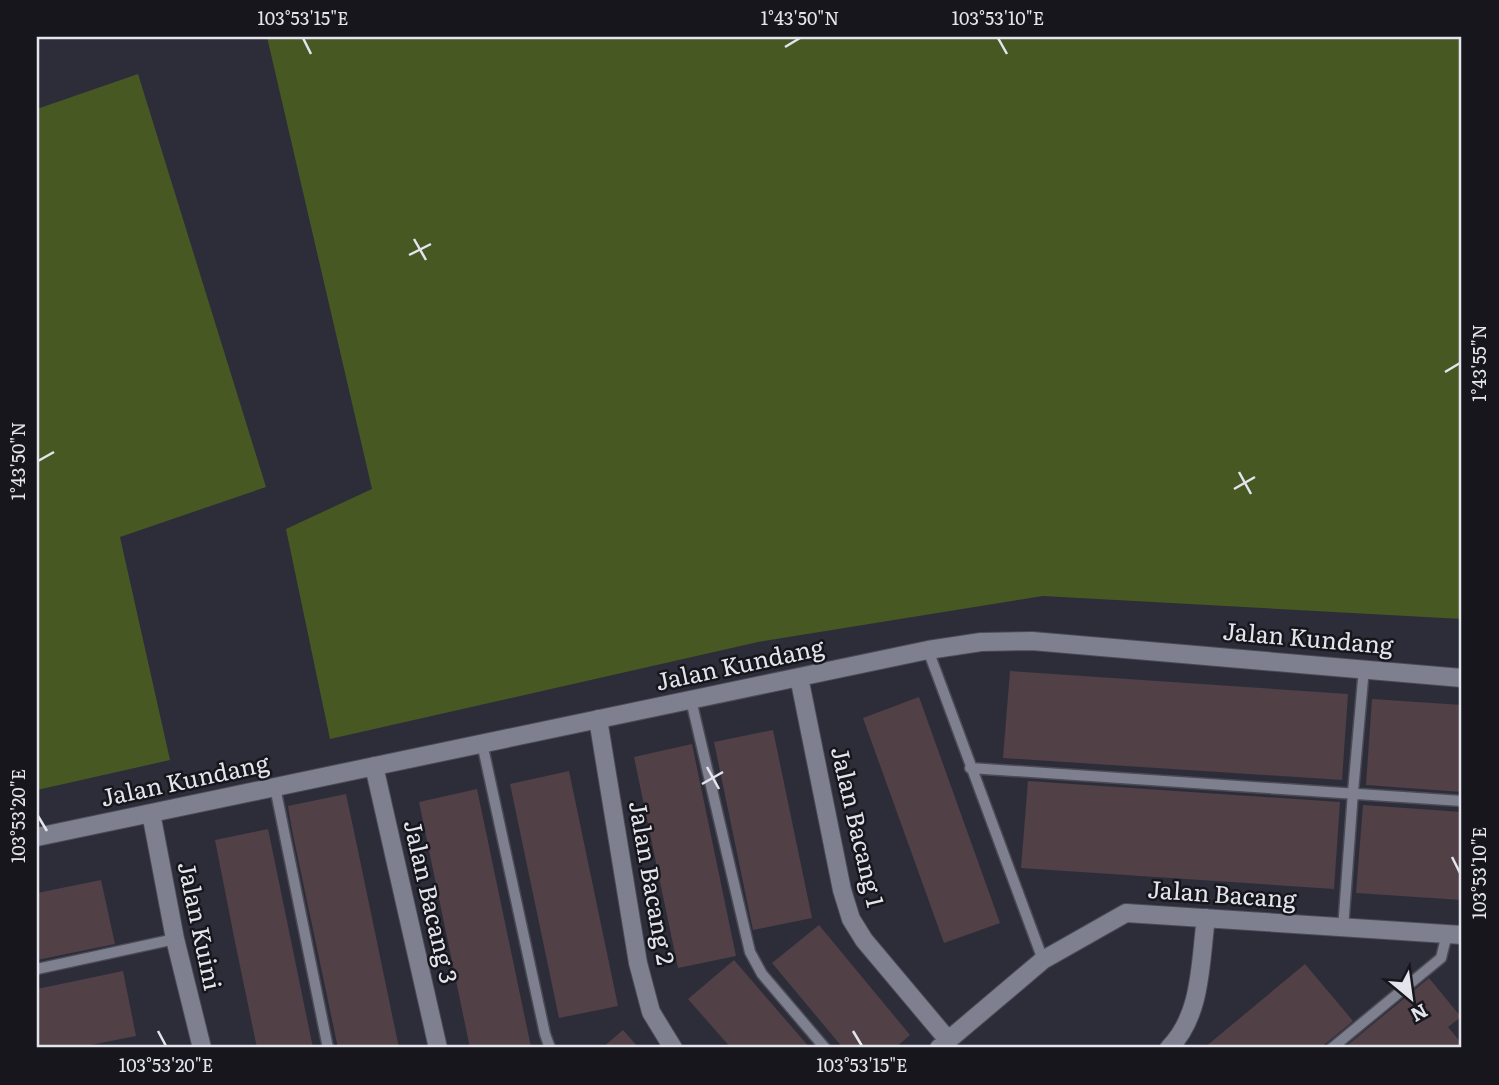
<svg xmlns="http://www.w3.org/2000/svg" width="1499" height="1085" font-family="Literata,serif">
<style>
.green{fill:#485823}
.building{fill:#514046}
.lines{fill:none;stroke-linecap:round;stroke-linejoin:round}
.lane-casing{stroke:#4b4b56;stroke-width:13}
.street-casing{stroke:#4b4b56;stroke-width:20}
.lane{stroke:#7e7f8f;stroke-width:10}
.street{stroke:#7e7f8f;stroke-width:18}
.ticks{fill:none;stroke:#e4e4ed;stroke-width:2.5}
.labels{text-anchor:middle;stroke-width:5;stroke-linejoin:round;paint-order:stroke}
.street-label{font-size:24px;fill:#e4e4ed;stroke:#16161c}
.neatline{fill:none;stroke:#e4e4ed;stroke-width:2.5}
.ticks-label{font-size:18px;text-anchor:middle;fill:#e4e4ed}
</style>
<rect width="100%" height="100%" fill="#2d2d3a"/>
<path class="green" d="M267,37H1462V619L1043,596L758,642L330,739L286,529L372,489Z
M138,74L266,487L120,537L170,760L37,790V109Z"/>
<path class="building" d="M1010,671L1348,694L1342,780L1003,758Z
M919,697L1000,923L944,943L863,718Z
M1372,699L1462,705V792L1366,785Z
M773,730L812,918L753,930L714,742Z
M692,744L736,956L678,968L634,757Z
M569,771L618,1006L559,1018L510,784Z
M1028,781L1340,802L1334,889L1021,868Z
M477,789L531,1047L526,1048H470L419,802Z
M346,794L356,841L399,1048H338L292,830L288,806Z
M1363,805L1462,812V900L1356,893Z
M268,829L273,853L313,1048H257L234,937L215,840Z
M101,880L115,944L37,960V893Z
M819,925L910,1035L895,1048H843L772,963Z
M734,960L765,996L810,1048H731L688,999Z
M1305,964L1353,1021L1335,1036L1320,1048H1204Z
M123,971L136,1036L75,1048H37V989Z
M1429,978L1461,1017L1448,1027L1462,1044V1047L1344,1048Z
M623,1030L639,1048H602Z"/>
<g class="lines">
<defs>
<path id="lane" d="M928,650L1043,960
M691,700L750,952L762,974L825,1048
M482,743L545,1034L550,1048
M970,768L1462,801
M275,787L328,1048
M1343,929L1353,792L1364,668
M37,969L175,939
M1332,1048L1441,958L1447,934"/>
<path id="street" d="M799,677L842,890L851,919L864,940L948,1040
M598,719L638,963L651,1012L673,1048
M374,766L438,1048
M151,813L175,939L202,1048
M37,837L928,650L981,642L1032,641L1462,678
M939,1048L1043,960L1126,913L1462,935
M1169,1048C1202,1015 1200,962 1206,918"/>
</defs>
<use href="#lane" class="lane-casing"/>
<use href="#street" class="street-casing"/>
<use href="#lane" class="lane"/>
<use href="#street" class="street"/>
</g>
<path class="ticks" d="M303,38L311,54M998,38L1007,54M785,47L800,38M414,239L426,260M409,255L431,244M1445,372L1460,363M38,461L54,452M1239,472L1251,494M1234,489L1255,477M707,767L719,789M702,784L723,772M38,816L47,831M1452,857L1460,873M158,1031L166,1046M853,1031L862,1046"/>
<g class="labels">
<g class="street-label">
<text transform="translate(1308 639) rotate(5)" y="8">Jalan Kundang</text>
<text transform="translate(740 665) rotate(-12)" y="8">Jalan Kundang</text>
<text transform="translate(185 781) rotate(-12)" y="8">Jalan Kundang</text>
<text transform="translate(857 827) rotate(77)" y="8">Jalan Bacang 1</text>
<text transform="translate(651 883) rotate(80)" y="8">Jalan Bacang 2</text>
<text transform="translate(1222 895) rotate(4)" y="8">Jalan Bacang</text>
<text transform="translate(430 902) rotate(77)" y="8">Jalan Bacang 3</text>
<text transform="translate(199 926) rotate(78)" y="8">Jalan Kuini</text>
</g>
</g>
<rect width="1499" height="1085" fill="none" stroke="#16161c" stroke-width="77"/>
<g transform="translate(1411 998) rotate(151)" stroke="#16161c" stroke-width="5" paint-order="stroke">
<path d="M0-5L12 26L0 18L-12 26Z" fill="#e4e4ed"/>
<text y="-10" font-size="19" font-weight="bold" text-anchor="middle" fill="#e4e4ed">N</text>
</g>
<rect x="38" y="38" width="1422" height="1008" class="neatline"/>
<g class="ticks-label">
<text x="303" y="25">103°53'15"E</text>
<text x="800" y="25">1°43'50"N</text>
<text x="998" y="25">103°53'10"E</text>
<text transform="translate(1480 363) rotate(-90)" y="6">1°43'55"N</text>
<text transform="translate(19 461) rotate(-90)" y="6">1°43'50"N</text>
<text transform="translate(19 816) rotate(-90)" y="6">103°53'20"E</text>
<text transform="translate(1480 873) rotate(-90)" y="6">103°53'10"E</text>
<text x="166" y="1072">103°53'20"E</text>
<text x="862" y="1072">103°53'15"E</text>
</g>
</svg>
